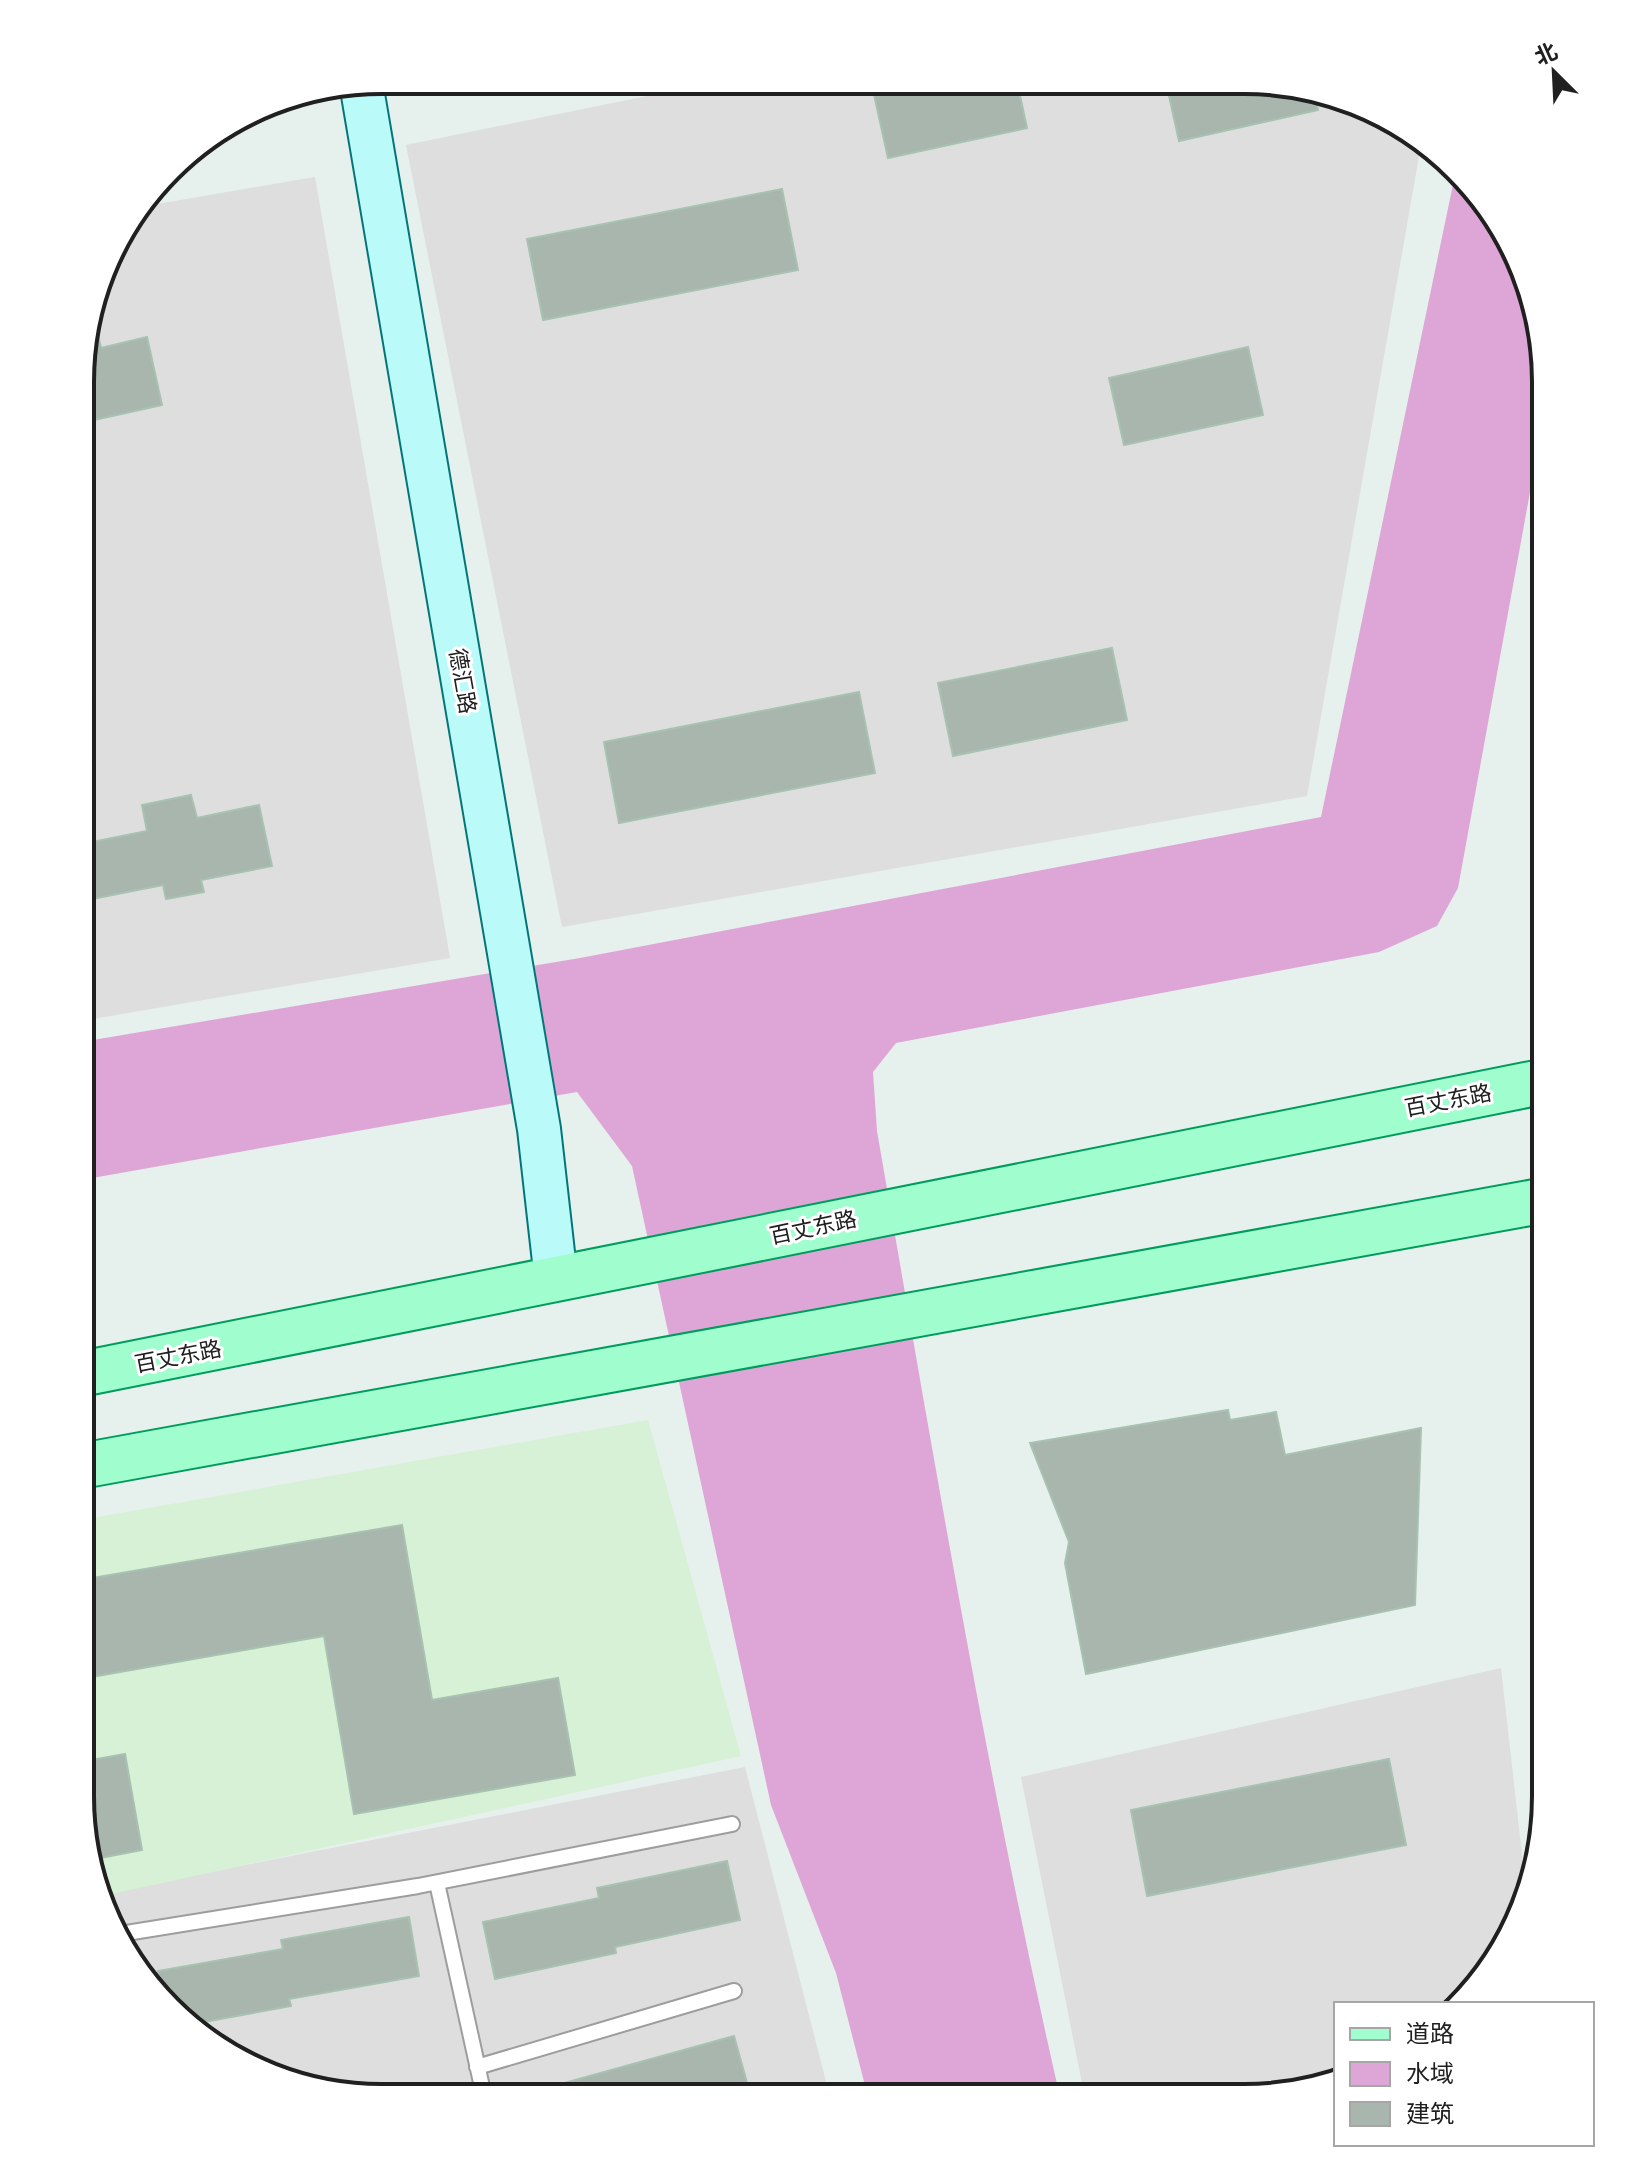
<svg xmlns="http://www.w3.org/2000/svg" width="1626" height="2178" font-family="'PT Sans Narrow','Noto Sans SC',sans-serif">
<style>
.residential{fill:#dddedd}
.commercial{fill:#d6f1d5}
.water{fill:#dea6d6}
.building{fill:#a8b6ad;stroke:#a8c2b2;stroke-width:2}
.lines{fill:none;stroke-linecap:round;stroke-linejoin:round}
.lane-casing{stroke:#9d9d9d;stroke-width:18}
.secondary-casing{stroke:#03767a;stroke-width:46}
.primary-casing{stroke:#009c5d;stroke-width:48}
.lane{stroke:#fff;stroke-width:14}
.secondary{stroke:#bafaf9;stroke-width:42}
.primary{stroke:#9ffdce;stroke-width:44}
.labels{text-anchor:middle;stroke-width:6;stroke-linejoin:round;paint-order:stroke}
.street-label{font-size:22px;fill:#202020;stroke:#fff}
.rim{fill:none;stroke:#202020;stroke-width:4}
</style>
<rect width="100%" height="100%" fill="#e6f0ec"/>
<path class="residential" d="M721,81L1284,83L1359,103L1422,139L1307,796L562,927L406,145Z
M315,177L450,958L81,1021L83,342L120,231L140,207Z
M1501,1668L1527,1899L1495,1964L1460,2004H1336V2077L1245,2098H1085L1021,1777Z
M745,1767L830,2097L343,2095L214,2047L155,1996L111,1930L103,1893Z"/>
<path class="commercial" d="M648,1420L741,1756L103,1896L80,1797L81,1520Z"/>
<path class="water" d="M1455,175L1515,248L1546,381V404L1458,888L1437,926L1379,952L896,1043L873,1072L877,1131C933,1454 987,1778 1060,2097H868L836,1973L771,1805L632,1166L577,1092L81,1180V1042L580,958L1321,817Z"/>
<path class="building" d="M914,82H1017L1027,128L888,158L873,90Z
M1166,82L1284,83L1314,91L1318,110L1179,141Z
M782,189L798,270L543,320L527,239Z
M95,321L101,348L147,337L162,405L94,420L89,394L83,395V342L89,322Z
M1248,347L1263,415L1124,445L1109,378Z
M1112,648L1127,720L953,756L938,683Z
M859,692L875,773L619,823L604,742Z
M191,795L197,818L259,805L272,866L201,880L204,892L166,899L163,885L82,901V844L147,831L142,805Z
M1228,1410L1230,1420L1276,1412L1285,1455L1421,1428L1415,1605L1086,1674L1065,1563L1069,1542L1030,1443Z
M402,1525L432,1700L558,1678L575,1775L354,1814L324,1636L80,1679V1580Z
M125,1754L142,1850L95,1859L80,1797V1762Z
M1389,1759L1406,1845L1147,1896L1131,1810Z
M727,1861L740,1920L615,1947L616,1953L495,1979L483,1922L599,1898L597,1888Z
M409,1917L419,1976L289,1999L291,2006L188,2025L155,1996L146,1982L159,1979L158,1971L283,1949L281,1940Z
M734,2036L751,2097L521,2096V2095Z
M442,2086L445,2096H410Z"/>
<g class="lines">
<defs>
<path id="lane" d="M437,1883L484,2096
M114,1935L418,1886L732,1824
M477,2067L734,1991"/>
<path id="secondary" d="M361,83L539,1129L556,1279"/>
<path id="primary" d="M81,1374L1546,1081
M81,1466L1546,1200"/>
</defs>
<use href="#lane" class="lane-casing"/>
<use href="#secondary" class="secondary-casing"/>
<use href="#primary" class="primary-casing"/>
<use href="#lane" class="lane"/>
<use href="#secondary" class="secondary"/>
<use href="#primary" class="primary"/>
</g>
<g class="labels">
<g class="street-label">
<text transform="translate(463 681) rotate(80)" y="8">德汇路</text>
<text transform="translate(1448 1100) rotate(-11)" y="8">百丈东路</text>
<text transform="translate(813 1227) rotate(-12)" y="8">百丈东路</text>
<text transform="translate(178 1356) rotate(-11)" y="8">百丈东路</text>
</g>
</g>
<path d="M0 0H1626V2178H0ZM382 94H1244A288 288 0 0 1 1532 382V1796A288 288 0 0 1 1244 2084H382A288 288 0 0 1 94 1796V382A288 288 0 0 1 382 94Z" fill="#fff" fill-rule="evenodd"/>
<path class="rim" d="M382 94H1244A288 288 0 0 1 1532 382V1796A288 288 0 0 1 1244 2084H382A288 288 0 0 1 94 1796V382A288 288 0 0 1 382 94Z"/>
<rect x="1334" y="2002" width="260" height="144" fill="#ffffff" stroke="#a6a6a6" stroke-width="2"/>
<rect x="1350" y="2028" width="40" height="12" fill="#9ffdce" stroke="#a6a6a6" stroke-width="2"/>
<text x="1406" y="2042" font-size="24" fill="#202020">道路</text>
<rect x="1350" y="2062" width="40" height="24" fill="#dea6d6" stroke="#a6a6a6" stroke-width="2"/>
<text x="1406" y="2082" font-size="24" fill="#202020">水域</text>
<rect x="1350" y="2102" width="40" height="24" fill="#a8b6ad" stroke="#a6a6a6" stroke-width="2"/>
<text x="1406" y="2122" font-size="24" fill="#202020">建筑</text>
<g transform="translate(1554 72) rotate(336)" stroke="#ffffff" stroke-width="6" paint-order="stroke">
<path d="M0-6L14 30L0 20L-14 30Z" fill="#202020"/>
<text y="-12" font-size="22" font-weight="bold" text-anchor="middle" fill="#202020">北</text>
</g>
</svg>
